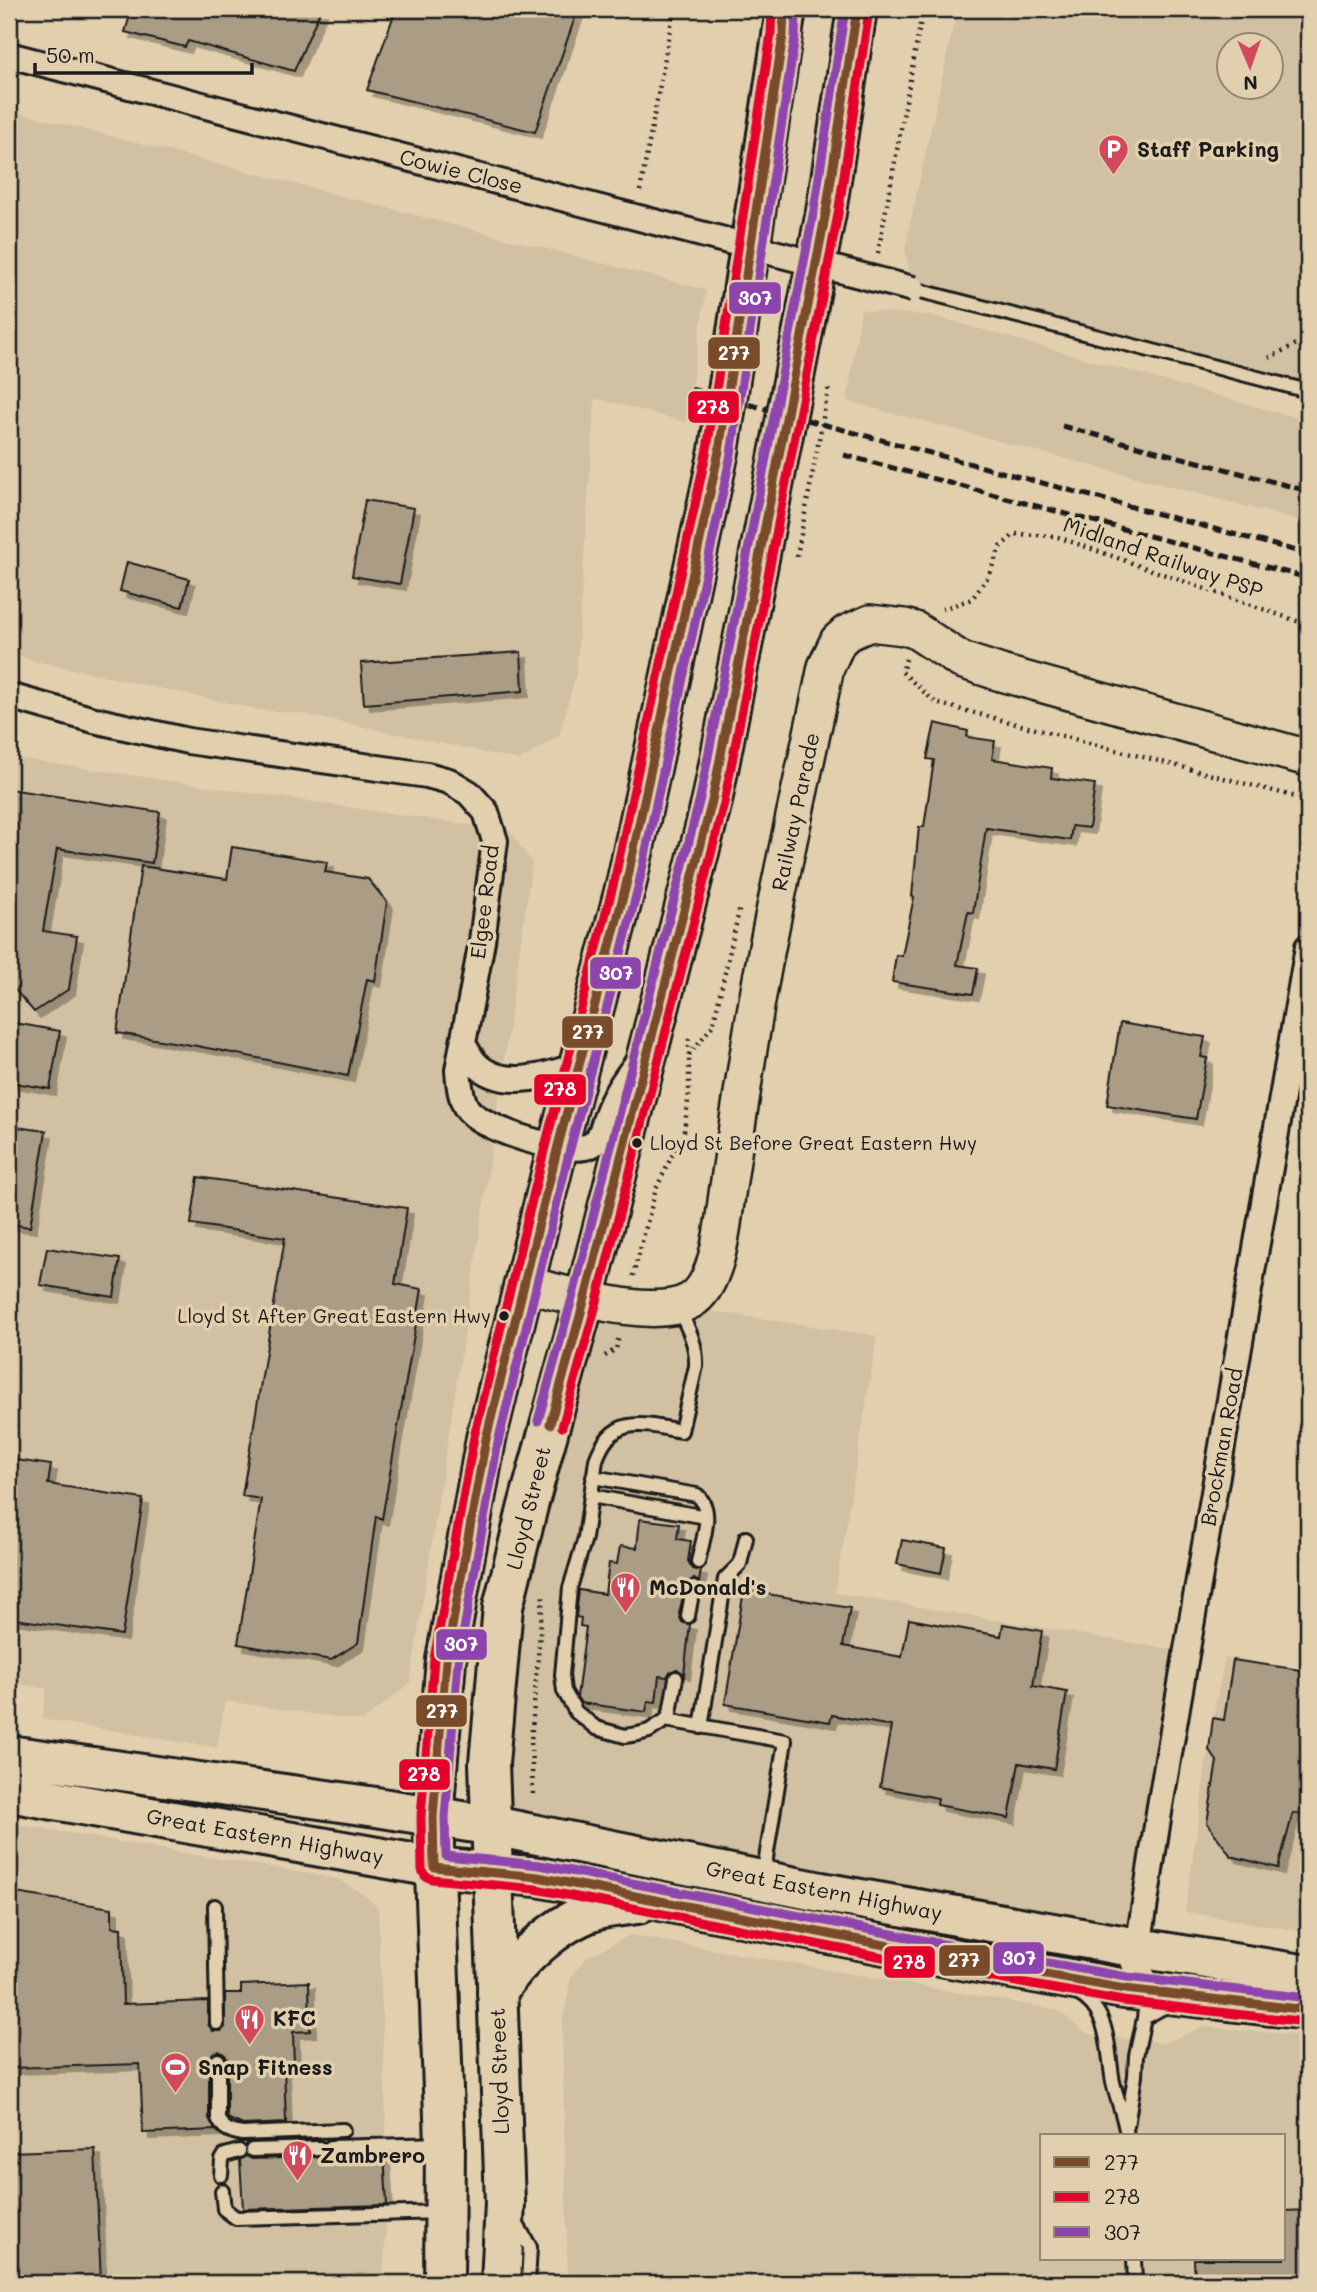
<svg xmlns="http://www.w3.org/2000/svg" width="1317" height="2292" font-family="Mali,sans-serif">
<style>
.built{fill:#d1c0a1;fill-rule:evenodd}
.building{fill:#ab9d85;stroke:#1c1c1c;stroke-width:2;filter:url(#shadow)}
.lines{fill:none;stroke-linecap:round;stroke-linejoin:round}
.lane-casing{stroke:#1c1c1c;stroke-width:18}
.street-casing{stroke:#1c1c1c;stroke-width:30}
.secondary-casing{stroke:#1c1c1c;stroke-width:40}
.primary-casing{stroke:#1c1c1c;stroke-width:44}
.highway-casing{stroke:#1c1c1c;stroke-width:44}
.path{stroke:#1c1c1c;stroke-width:4.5;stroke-dasharray:2 5;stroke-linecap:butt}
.lane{stroke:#e1cfad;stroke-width:12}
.street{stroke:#e1cfad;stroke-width:24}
.secondary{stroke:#e1cfad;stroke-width:35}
.primary{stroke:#e1cfad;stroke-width:38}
.highway{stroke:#e1cfad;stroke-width:38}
.rail{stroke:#1c1c1c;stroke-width:5;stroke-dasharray:10 5;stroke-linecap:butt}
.street-bridge-casing{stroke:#1c1c1c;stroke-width:30;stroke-linecap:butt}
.street-bridge{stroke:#e1cfad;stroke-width:24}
.bus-1-casing{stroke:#e1cfad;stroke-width:14}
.bus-2-casing{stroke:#e1cfad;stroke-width:14}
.bus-3-casing{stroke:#e1cfad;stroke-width:14}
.bus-1{stroke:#7a4b2a;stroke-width:9}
.bus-2{stroke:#e4002b;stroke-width:9}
.bus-3{stroke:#8e44ad;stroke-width:9}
.bus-dot{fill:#1c1c1c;stroke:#e1cfad;stroke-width:2.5}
.labels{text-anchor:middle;stroke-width:7;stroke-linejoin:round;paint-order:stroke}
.bus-label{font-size:19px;fill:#1c1c1c;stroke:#e1cfad;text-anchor:start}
.poi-label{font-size:21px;font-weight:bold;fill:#1c1c1c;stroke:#e1cfad;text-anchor:start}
.street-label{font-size:21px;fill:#1c1c1c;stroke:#e1cfad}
.line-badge{stroke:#e1cfad;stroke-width:2.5}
.badge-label{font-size:19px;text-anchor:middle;font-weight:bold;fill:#fff}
</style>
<defs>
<filter id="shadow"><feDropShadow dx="6" dy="6" stdDeviation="0" flood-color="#0004"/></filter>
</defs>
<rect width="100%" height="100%" fill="#e1cfad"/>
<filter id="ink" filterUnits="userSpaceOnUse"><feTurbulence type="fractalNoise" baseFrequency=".0143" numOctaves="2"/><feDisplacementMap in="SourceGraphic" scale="14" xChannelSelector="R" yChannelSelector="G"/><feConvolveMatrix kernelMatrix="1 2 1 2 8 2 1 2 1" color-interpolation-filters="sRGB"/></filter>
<g filter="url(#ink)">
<path class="built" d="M957,9H1308V396L913,289L905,248ZM1230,46H1272V88H1230Z
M9,110L706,290L686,422L595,398L576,674L559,736L520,760L298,713L261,710L26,659L9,648Z
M861,310L933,316L1308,421V523L847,401Z
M9,757L510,831L532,863L474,1271L410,1683L363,1721L225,1701L217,1748L42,1719L47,1689L9,1682Z
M585,1298L677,1306L877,1336L835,1593L1187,1652L1138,1948L493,1826L489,1763Z
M1225,1658L1308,1672V1932L1185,1912L1213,1718Z
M9,1823L338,1879L364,1895L378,1908L386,2117V2233L382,2283H9Z
M630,1935L1057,2010L1088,2034L1164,2043L1202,2027L1308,2036V2283H568L562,2025L571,1978L587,1957ZM1042,2136H1284V2259H1042Z"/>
<path class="building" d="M132,9H321L294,71L188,41L185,47L125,32Z
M396,9H578L535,132L367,90Z
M365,500L414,508L400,584L352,576Z
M127,562L189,579L182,607L120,591Z
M521,652L523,691L364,704L361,663Z
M935,723L968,731L967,737L995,741L992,759L1052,768L1051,778L1095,784L1089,828L1072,826L1070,840L986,828L973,913L968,912L957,965L978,968L973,994L892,982L896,955L902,956L914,897L912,896L919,827H924L934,760L927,759Z
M9,789L160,812L152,863L57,849L43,931L77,936L69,989L34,1012L9,983Z
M232,847L327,862L325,872L368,879L387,902L375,981L367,979L348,1076L197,1046L117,1033L141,866L227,879Z
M9,1022L60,1031L50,1089L9,1082Z
M1120,1023L1205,1037L1201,1057L1207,1058L1196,1119L1107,1105Z
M9,1126L46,1131L30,1227L9,1224Z
M198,1177L407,1208L395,1284L422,1289L382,1519L376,1516L358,1643L331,1660L238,1644L261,1499L242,1496L285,1238L191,1224Z
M47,1248L120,1259L114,1297L40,1285Z
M9,1459L51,1465L48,1484L143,1499L122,1635L9,1618Z
M640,1519L679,1524L677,1539L691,1541L688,1561L693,1569L701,1570L699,1582L694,1579L686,1583L679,1614L682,1622L690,1624L684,1674L677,1669L670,1672L667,1677L659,1676L656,1702L648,1701L646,1712L581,1703L577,1697L586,1627L580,1626L581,1618L576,1617L579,1590L605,1594L609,1563L617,1564L620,1546L637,1548Z
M902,1540L946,1548L941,1573L897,1564Z
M744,1590L850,1608L843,1646L902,1657L909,1619L1001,1636L1003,1624L1042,1631L1033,1686L1067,1692L1054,1769L1019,1763L1009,1818L937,1805L938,1798L880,1787L891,1726L832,1715L830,1722L725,1704Z
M1233,1660L1308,1671V1816L1293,1813L1278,1868L1231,1856L1207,1823L1217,1761L1209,1750L1213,1718L1224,1720Z
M9,1892L112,1908V1927L121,1928L123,2004L208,2001V2024L213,2031H221L225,2027V1993H241V1985L309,1982L310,2031L293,2032L294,2066H284L286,2123L243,2125L229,2119L227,2116V2059L225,2055L219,2051L213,2053L209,2060V2118L215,2130L143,2133L140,2064L9,2068Z
M95,2149L101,2283H9V2152Z
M326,2154H384L387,2205L243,2209L240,2160L246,2156L252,2159L319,2157Z
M1308,2210V2283H1195L1194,2259H1284V2211Z"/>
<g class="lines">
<defs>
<path id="lane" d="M913,289L1308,391
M593,1477L697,1495C715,1510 702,1542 698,1562
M591,1496L706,1517
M688,1616L693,1588
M676,1678L670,1713L666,1720L649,1731L638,1734L625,1736L596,1728L576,1712L564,1691L562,1675L570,1588L585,1538L596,1460C612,1414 643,1424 681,1431L696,1366C697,1343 687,1326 677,1306
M666,1720L785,1741L763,1877
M701,1727L725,1579L740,1564L746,1538
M215,1906L217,2023
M1128,1965L1143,1968L1149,1975L1144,2018
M1077,1993C1111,2011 1107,2050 1113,2082C1117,2100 1125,2118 1127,2136
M218,2060V2118C222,2129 231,2132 242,2134L343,2130
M1127,2126L1135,2076L1136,2056L1144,2018L1162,2008L1171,2006
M331,2147L443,2144
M252,2150L319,2148
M221,2175L222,2160L225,2155L239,2151
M222,2191L224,2209L236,2218L442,2212
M515,2221L530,2247L528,2283
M1134,2259L1135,2283"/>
<path id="street" d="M9,55L647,220
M9,696L94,720L188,741L427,775L449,781L469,793L486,812L495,841L482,941L458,1070C459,1082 460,1096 466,1107C479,1129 569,1157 591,1145C601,1140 602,1128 606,1118C612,1097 625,1079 638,1062
M463,1044C467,1050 470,1057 475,1063C501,1091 550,1076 580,1064
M1138,1948L1160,1806L1308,947"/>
<path id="secondary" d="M523,1284C565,1293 652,1322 690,1301C718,1286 723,1224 727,1194C738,1121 748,1047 762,974C781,871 805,769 826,667L838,641L847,633L870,623L904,627L915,630L961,660L1001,673L1308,758"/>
<path id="primary" d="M444,2283L445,2144L433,1817L446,1660L486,1439L558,1146L626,885L719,451L786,9
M501,2283L505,2203L489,1763L503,1607L528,1506L585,1298L712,801L826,212L857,9"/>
<path id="highway" d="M9,1755L376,1807L493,1826L821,1892L1138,1948L1308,1975
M9,1792L434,1867L538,1877L956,1959L1125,1989L1308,2010
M497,1992C518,1960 557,1923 594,1911C607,1907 623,1906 638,1904"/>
</defs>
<use href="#lane" class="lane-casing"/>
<use href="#street" class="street-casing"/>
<use href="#secondary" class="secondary-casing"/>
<use href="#primary" class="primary-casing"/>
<use href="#highway" class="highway-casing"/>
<path class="path" d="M640,191L674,9
M878,253L923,9
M1269,358L1308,338
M797,556L829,386
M942,609L972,599L988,577L1000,547L1015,534L1055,536L1308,625
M906,659L902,672L936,703L1308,800
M689,1055L713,1025L740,907
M633,1276L656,1189L684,1131L689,1094V1035
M605,1356L616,1349L619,1336
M533,1794L531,1741L543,1596"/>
<use href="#lane" class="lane"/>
<use href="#street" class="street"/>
<use href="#secondary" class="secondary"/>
<use href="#primary" class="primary"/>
<use href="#highway" class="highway"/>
<path class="rail" d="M691,389L1308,554
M1062,426L1308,491
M844,455L1308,578"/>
<defs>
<path id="street-bridge" d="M647,220L913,289"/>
</defs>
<use href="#street-bridge" class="street-bridge-casing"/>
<use href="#street-bridge" class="street-bridge"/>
<defs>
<path id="bus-1" d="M784,9L783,35L719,451L626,885L558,1146L486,1439L446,1660L433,1817L434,1867L538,1877L956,1959L1125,1989L1308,2010
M550,1424L585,1298L712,801L826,212L857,9"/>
<path id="bus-2" d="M772,9L771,34L707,449L614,882L546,1143L474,1437L434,1659L421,1816L422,1870L425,1876L432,1879L536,1889L954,1971L1123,2001L1307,2022
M562,1427L597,1301L724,803L838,214L869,11"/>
<path id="bus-3" d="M796,9L795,37L731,454L638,888L570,1149L498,1442L458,1662L445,1817L446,1856L540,1865L958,1947L1127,1977L1308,1998
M538,1421L573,1295L700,798L814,210L845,9"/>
</defs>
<use href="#bus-1" class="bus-1-casing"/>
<use href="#bus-2" class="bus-2-casing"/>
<use href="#bus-3" class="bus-3-casing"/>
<use href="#bus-1" class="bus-1"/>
<use href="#bus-2" class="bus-2"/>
<use href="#bus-3" class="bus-3"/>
</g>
</g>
<defs>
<symbol id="parking-pin" viewBox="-11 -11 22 30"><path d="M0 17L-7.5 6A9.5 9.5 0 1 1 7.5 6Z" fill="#d1495b" stroke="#e1cfad"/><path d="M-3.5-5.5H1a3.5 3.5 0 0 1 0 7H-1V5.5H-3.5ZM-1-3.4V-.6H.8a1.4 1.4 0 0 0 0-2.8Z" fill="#fff"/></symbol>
<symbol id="restaurant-pin" viewBox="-11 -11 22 30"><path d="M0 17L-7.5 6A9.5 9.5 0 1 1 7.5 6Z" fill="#d1495b" stroke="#e1cfad"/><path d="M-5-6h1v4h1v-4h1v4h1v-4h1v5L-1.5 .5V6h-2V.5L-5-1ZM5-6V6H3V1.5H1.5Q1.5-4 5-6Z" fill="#fff"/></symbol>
<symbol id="stadium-pin" viewBox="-11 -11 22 30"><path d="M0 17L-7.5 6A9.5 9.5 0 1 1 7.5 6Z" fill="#d1495b" stroke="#e1cfad"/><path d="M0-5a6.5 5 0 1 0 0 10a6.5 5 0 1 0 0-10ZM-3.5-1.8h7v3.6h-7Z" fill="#fff"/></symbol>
</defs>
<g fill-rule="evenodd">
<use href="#parking-pin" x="1096" y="132" width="35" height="47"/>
<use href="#restaurant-pin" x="608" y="1570" width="35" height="47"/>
<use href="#restaurant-pin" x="232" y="2002" width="35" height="47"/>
<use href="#stadium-pin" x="158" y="2050" width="35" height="47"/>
<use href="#restaurant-pin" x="280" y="2138" width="35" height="47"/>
</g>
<g class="bus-dot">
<circle cx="637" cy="1143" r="6"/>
<circle cx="504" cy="1316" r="6"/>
</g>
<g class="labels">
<g class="bus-label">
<text x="650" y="1150">Lloyd St Before Great Eastern Hwy</text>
<text x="491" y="1323" text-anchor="end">Lloyd St After Great Eastern Hwy</text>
</g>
<g class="poi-label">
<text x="1137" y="157">Staff Parking</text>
<text x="649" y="1595">McDonald's</text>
<text x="273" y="2026">KFC</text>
<text x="198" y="2075">Snap Fitness</text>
<text x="320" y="2163">Zambrero</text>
</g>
<g class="street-label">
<text transform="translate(461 172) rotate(14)" y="7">Cowie Close</text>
<text transform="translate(1163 558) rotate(19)" y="7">Midland Railway PSP</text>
<text transform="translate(796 812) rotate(-78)" y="7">Railway Parade</text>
<text transform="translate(485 902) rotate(-83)" y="7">Elgee Road</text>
<text transform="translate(1222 1447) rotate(-80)" y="7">Brockman Road</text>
<text transform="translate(529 1508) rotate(-76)" y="7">Lloyd Street</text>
<text transform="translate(265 1837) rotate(10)" y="7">Great Eastern Highway</text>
<text transform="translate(824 1891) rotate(11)" y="7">Great Eastern Highway</text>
<text transform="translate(500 2071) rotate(-92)" y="7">Lloyd Street</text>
</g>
</g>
<g class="line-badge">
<rect x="728" y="281" width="54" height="34" rx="7" fill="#8e44ad"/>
<rect x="707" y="336" width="54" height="34" rx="7" fill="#7a4b2a"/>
<rect x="687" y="390" width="53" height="34" rx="7" fill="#e4002b"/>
<rect x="589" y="956" width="53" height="34" rx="7" fill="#8e44ad"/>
<rect x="561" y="1015" width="53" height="34" rx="7" fill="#7a4b2a"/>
<rect x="533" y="1073" width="54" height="33" rx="7" fill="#e4002b"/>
<rect x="435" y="1628" width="53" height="33" rx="7" fill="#8e44ad"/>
<rect x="415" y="1694" width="53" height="34" rx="7" fill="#7a4b2a"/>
<rect x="398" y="1758" width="53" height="33" rx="7" fill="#e4002b"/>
<rect x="992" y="1941" width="53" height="34" rx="7" fill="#8e44ad"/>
<rect x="938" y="1944" width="53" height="33" rx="7" fill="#7a4b2a"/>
<rect x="883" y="1945" width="53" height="34" rx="7" fill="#e4002b"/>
</g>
<g class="badge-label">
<text x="755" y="305">307</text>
<text x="734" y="360">277</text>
<text x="713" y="414">278</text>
<text x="616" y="980">307</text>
<text x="588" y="1039">277</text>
<text x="560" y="1096">278</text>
<text x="461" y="1651">307</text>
<text x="442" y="1718">277</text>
<text x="424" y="1781">278</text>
<text x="1019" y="1965">307</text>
<text x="964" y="1967">277</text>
<text x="909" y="1969">278</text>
</g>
<rect width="1317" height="2292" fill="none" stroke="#e1cfad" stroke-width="35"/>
<rect x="18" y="18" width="1282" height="2257" fill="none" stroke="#1c1c1c" stroke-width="2.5" filter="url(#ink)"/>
<rect x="1040" y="2134" width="245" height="126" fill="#e1cfad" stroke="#928773" stroke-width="2"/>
<rect x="1054" y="2157" width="35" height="10" fill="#7a4b2a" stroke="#928773" stroke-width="2"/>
<text x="1104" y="2170" font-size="21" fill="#1c1c1c">277</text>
<rect x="1054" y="2192" width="35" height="10" fill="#e4002b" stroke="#928773" stroke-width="2"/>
<text x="1104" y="2204" font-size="21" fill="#1c1c1c">278</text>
<rect x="1054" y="2227" width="35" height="10" fill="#8e44ad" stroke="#928773" stroke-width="2"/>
<text x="1104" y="2240" font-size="21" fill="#1c1c1c">307</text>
<g transform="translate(1250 66) rotate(178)"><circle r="33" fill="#e1cfad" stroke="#928773" stroke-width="2"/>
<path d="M0-5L12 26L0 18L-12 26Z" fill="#d1495b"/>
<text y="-10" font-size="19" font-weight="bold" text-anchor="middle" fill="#1c1c1c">N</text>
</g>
<path d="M35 63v10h217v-10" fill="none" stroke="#1c1c1c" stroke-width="3.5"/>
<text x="46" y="63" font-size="21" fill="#1c1c1c" stroke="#e1cfad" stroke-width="5" paint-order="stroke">50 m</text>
</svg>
